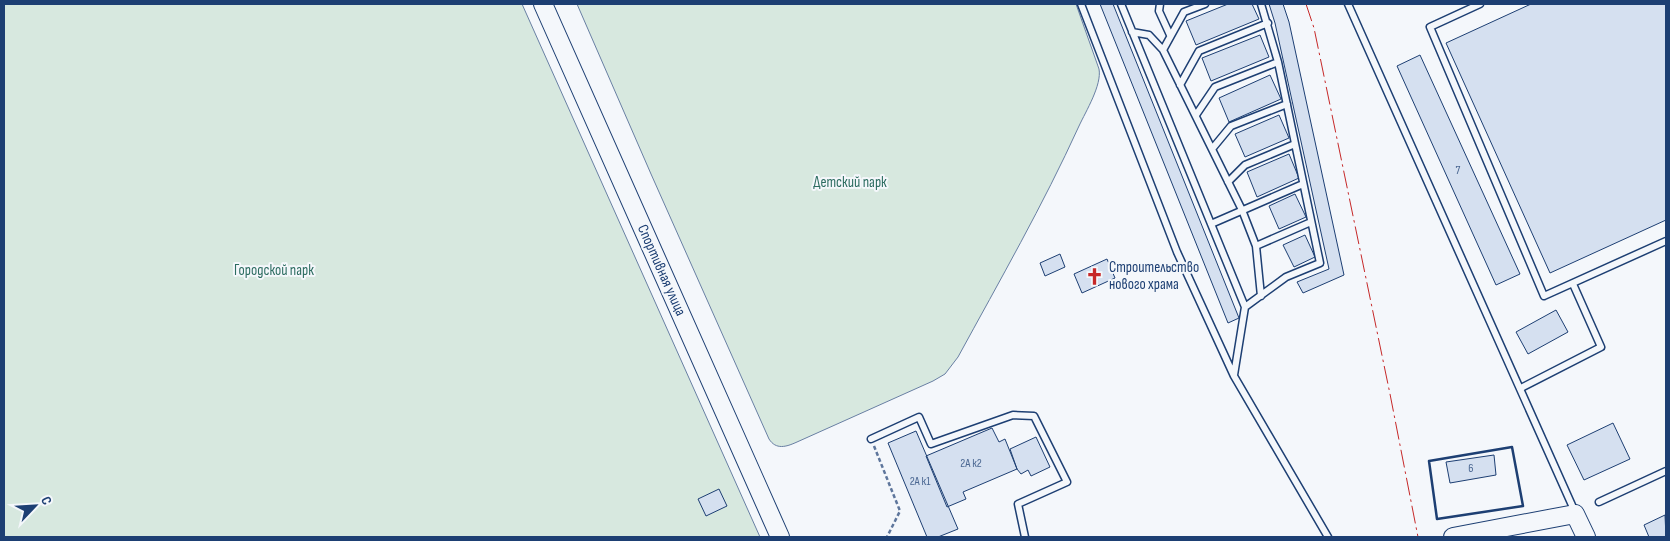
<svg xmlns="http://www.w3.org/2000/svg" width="1670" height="541" font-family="'Sofia Sans Condensed',sans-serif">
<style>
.green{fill:#d7e8df;stroke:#687fa3}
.building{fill:#d5e0f0;stroke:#1d3f73}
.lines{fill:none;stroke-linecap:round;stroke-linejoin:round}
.lane-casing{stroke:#1d3f73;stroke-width:9}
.secondary-casing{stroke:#1d3f73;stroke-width:20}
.path{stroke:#5e769c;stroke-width:2.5;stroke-dasharray:4 2.5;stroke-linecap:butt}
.lane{stroke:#f4f7fb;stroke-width:6}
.secondary{stroke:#f4f7fb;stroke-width:18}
.wall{stroke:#1d3f73;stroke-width:2.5}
.power{stroke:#c62828;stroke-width:1;stroke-dasharray:18 4 2.5 4;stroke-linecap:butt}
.labels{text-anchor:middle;stroke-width:4;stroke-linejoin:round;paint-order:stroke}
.number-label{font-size:12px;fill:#4b6792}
.park-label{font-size:15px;fill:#2c6c60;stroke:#f4f7fb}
.poi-label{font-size:15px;fill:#1d3f73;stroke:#f4f7fb;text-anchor:start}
.street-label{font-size:15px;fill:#1d3f73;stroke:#f4f7fb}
</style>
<rect width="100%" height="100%" fill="#f4f7fb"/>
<path class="green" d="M4,4H522L760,537H4Z
M577,4H1076L1099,69C1102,85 1086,111 1079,126C1043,205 1000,280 958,357L945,374L933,381L797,442C786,447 776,450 769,439L651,174Z"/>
<path class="building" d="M1100,4H1113L1239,318L1228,323Z
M1228,4H1252L1259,19L1196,45L1186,21Z
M1269,4H1283L1289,22L1344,275L1303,293L1297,282L1329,269L1275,23Z
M1531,4H1666V220L1550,273L1446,43Z
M1260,35L1269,57L1211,81L1202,58Z
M1420,55L1520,274L1496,285L1397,66Z
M1270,75L1281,99L1229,122L1219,98Z
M1279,115L1289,138L1245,157L1235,134Z
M1289,154L1299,178L1257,197L1247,172Z
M1295,194L1306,217L1279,229L1269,206Z
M1305,235L1315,257L1294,267L1283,245Z
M1060,254L1065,267L1045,276L1040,263Z
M1107,259L1115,278L1082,293L1074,274Z
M1556,310L1568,332L1528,354L1516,332Z
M1613,423L1630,459L1584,480L1567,445Z
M992,428L999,442L1005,439L1017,469L963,492L966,499L947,507L926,456Z
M916,431L958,529L938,537H927L888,443Z
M1036,437L1050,467L1031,476L1028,470L1021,474L1017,469L1010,449Z
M1494,455L1496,475L1450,483L1446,462Z
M719,489L727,506L706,516L698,499Z
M1665,515L1666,537H1649L1644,525Z"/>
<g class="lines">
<defs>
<path id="lane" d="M1081,4L1177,252L1234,376L1328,537
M1121,4L1245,307L1234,375
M1160,4L1159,11L1170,35
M1348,4L1575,512
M1480,4L1430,27L1544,296L1666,241
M1132,32L1149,35L1163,50L1242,210L1256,246L1261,296
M1163,50L1184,12L1205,4
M1180,85L1199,51L1268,23
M1196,115L1215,87L1278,62
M1212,149L1231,126L1287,104
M1228,182L1245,165L1295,144
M1211,224L1303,184
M1256,246L1311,222
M1245,307L1286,277L1320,263L1278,62L1261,4
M1521,388L1601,347L1573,284
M871,439L919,417L931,444L1013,415L1034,416L1067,482L1018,504L1025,537
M1599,502L1666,471"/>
<path id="secondary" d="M543,4L780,537
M1453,537L1575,514L1586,537"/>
</defs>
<use href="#lane" class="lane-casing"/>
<use href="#secondary" class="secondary-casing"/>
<path class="path" d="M874,446L900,511L887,537"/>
<use href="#lane" class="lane"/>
<use href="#secondary" class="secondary"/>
<path class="wall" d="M1512,447L1523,506L1437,519L1429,461Z"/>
<path class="power" d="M1306,4L1314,28L1390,394L1418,537"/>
</g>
<defs>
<symbol id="church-bare" viewBox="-9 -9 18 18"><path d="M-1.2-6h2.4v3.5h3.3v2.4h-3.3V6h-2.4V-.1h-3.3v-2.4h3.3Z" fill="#c62828" stroke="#f4f7fb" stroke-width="2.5" paint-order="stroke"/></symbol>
</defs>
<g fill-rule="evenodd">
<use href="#church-bare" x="1082" y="264" width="25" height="25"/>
</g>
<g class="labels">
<g class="number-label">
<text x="1458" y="174">7</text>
<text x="971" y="467">2А к2</text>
<text x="1471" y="472">6</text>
<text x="920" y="485">2А к1</text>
</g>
<g class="park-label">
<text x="850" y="187">Детский парк</text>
<text x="274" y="275">Городской парк</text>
</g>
<g class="poi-label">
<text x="1109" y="272">Строительство<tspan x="1109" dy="17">нового храма</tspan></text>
</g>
<g class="street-label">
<text transform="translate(662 270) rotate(66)" y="5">Спортивная улица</text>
</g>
</g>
<rect width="1670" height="541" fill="none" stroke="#1d3f73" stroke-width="10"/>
<g transform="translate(35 506) rotate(65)" stroke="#f4f7fb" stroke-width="4" paint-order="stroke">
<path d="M0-4L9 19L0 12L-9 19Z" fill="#1d3f73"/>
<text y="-8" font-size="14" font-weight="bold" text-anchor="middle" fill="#1d3f73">С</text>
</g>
</svg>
